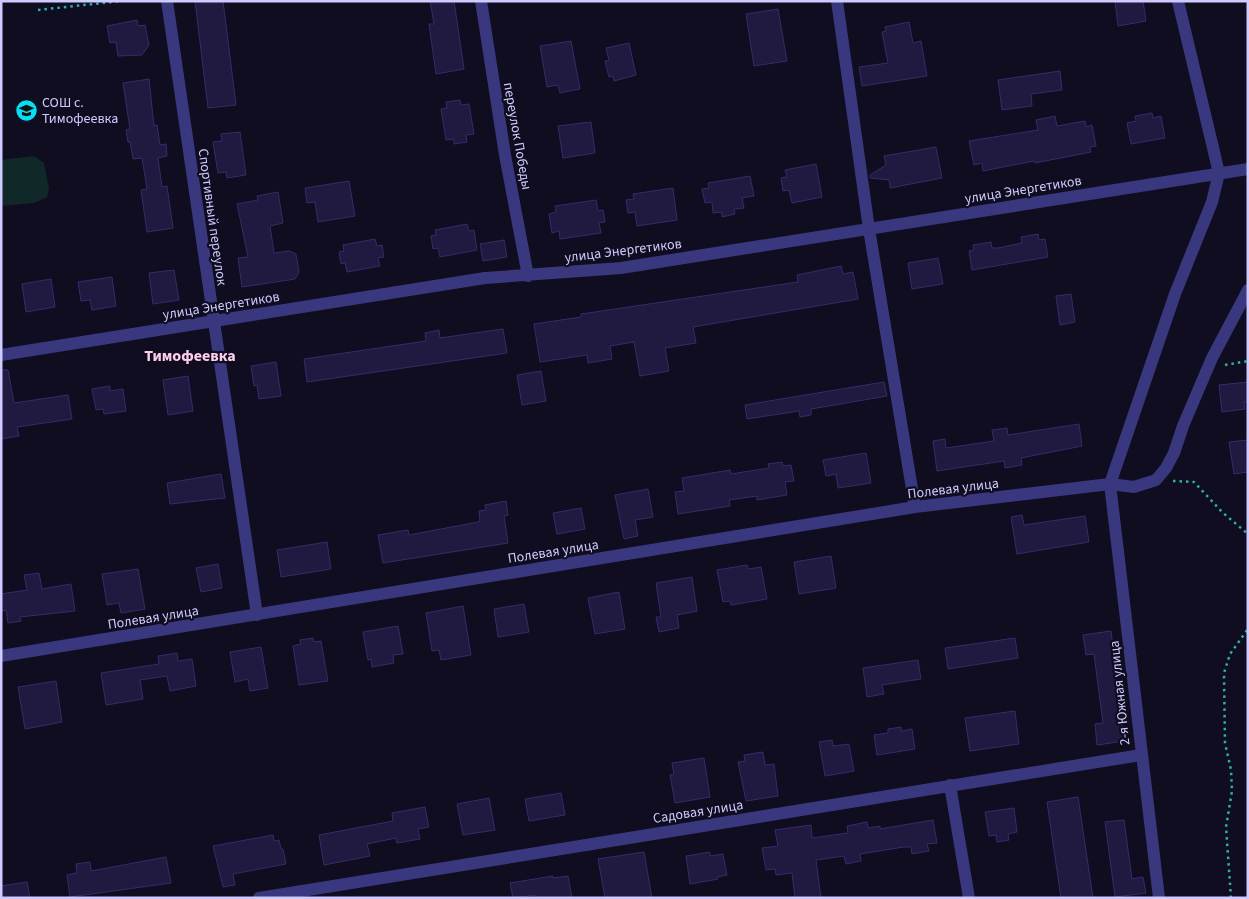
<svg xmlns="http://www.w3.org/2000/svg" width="1249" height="899" font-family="'Source Sans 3',sans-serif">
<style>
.pitch{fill:#102928}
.building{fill:#201940;stroke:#372b6c}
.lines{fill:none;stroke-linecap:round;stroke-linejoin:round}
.path{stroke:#2eb0a6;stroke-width:2.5;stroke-dasharray:2.5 4;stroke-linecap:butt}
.minor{stroke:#39387e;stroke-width:12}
.labels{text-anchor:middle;stroke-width:4.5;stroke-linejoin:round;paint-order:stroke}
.poi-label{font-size:14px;fill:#d0cbff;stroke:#0f0d1f;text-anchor:start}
.street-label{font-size:14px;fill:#d0cbff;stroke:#0f0d1f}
.quarter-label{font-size:16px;font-weight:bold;fill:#ffcdee;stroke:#0f0d1f}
</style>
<rect width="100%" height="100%" fill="#0f0d1f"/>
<path class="pitch" d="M34,156L44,163L49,189L47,197L34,203L1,206V160Z"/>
<path class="building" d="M195,1H223L236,105L208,108Z
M430,1H454L464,69L436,74L429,24H434Z
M1115,1H1143L1146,21L1118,26Z
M778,9L787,61L754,66L746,14Z
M137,20L138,26L145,25L149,45L142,55L118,56L116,42L110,43L107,26Z
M909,22L913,43L921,41L927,76L862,86L859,67L888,63L882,32L886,31L885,27Z
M571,41L580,89L560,93L558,85L547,87L540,46Z
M629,43L636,75L614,81L613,76L609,77L605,61L609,60L606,48Z
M1060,71L1062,90L1031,94L1032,106L1002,110L998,80Z
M149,79L154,126L157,125L160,145L166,144L167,156L158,158L162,187L167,186L173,228L147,232L141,190L147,189L142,158L133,159L130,142H128L126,130L130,129L123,83Z
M460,100L461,105L469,104L474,134L466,135L467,142L454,144V139L446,140L441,109L447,108L446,102Z
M1152,113L1153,118L1161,116L1165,138L1131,144L1127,123L1136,121L1135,116Z
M1055,116L1057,126L1085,121L1086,127L1092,125L1096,146L1090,147L1091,152L1035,163L1034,161L983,171L982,163L974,165L969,141L1038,130L1036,120Z
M591,122L595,153L563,158L558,126Z
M240,132L246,175L227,178L226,172L218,173L213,142L222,141L221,134Z
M936,147L942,178L890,188L889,180L870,178V175L886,165L884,156Z
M816,164L822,197L792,203L789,190L783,191L781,178L787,177L785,170Z
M750,176L754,196L742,198L744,208L734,209L735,214L722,217V212L713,213L712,202L705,203L702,189L709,188L708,183Z
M349,181L355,216L318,222L315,202L307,203L305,188Z
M673,188L677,220L637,226L635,212L628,213L626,200L634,199L633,194Z
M278,192L283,223L270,226L274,253L289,251L296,254L299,272L295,279L242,287L238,258L248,257L237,204L258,200L257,196Z
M596,200L598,211L603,210L605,222L599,223L601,233L560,239L559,231L552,233L549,214L556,212L555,206Z
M467,224L469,231L474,230L477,250L440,257L438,248L433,249L431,236L436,235L435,230Z
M1038,234L1039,240L1045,239L1048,257L972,270L969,251L974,250L973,245L991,242L992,248H998L1022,243L1021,237Z
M375,239L377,246L382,245L384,257L378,258L380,266L347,272L345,263L341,264L339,252L344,251L343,245Z
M504,240L507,257L483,261L480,244Z
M938,258L943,284L912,289L908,263Z
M841,266L843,274L853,272L858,299L693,327L696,343L665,348L669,371L640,376L634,342L610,346L612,359L588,363L587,355L540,362L534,324L581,317V314L798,282L797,275Z
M174,270L179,300L153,304L149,273Z
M112,277L116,306L92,310L90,300L81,301L78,282Z
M51,279L55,307L26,312L22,284Z
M1071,294L1075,322L1060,325L1056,296Z
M503,329L507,353L307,382L304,359L426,341L425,333L439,330L440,338Z
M276,362L281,396L259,399L257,385L254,386L251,366Z
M1,370H8L14,403L68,395L72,419L17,427L19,436L1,439Z
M541,371L546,401L522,405L517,375Z
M188,376L193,411L168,415L163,380Z
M884,382L887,396L811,409V415L800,417L799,411L747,419L745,405Z
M1248,382V402H1244L1245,409L1222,412L1219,385Z
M110,386V391L123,389L126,411L104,414L103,409L96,410L92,389Z
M1079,424L1082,446L1021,458L1022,465L1005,468L1004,461L937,471L933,441L945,439L946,448L994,441L992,430L1007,428L1008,435Z
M1248,440V472L1234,474L1229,442Z
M866,453L871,483L838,488L836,474L826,476L823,460Z
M782,462L783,466L791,465L794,481L785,482L787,495L757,500V496L729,500L730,506L678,514L675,492L684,491L682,478L730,470L731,474L769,468L768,464Z
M221,474L225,498L170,504L167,483Z
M648,489L653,517L635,520L638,536L624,539L615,495Z
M506,501L508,515L504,516L508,543L383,563L378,535L408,530L409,535L478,522L480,521L479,511L486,510L485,505Z
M581,508L585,529L557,534L553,513Z
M1022,515L1024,525L1085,516L1089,542L1017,554L1011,517Z
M327,542L331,569L281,577L277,550Z
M831,556L836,588L799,594L794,562Z
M218,564L222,588L201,592L196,568Z
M747,565L748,569L761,567L767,599L731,605L730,601L723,602L717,570Z
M138,569L145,609L121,613L119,603L107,605L102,574Z
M39,573L42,589L71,584L75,611L20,617L21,621L8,623L6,610L1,611V594L27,590L24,575Z
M692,577L697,611L677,615L679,628L659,632L656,617H661L656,583Z
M619,592L625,629L595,634L588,598Z
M524,604L529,632L498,637L494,609Z
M463,606L471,655L441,660L439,650L432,651L426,613Z
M398,626L403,654L393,655L394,663L372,667L371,659L368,660L363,632Z
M1111,631L1125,741L1097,745L1095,724L1103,723L1094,654L1086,655L1083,635Z
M313,638L314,642L321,641L328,681L299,685L293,646L301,644L300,640Z
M1015,638L1018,658L948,669L945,648Z
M261,647L268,688L250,691L248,679L235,682L230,652Z
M177,653L178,661L192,659L196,686L170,691L167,676L140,680L143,699L106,705L101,673L159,664L158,656Z
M918,660L921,679L882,685L884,694L867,697L863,668Z
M56,681L62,722L25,729L18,687Z
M1015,711L1019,744L970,751L965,718Z
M901,727V731L912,729L915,749L877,755L874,735L888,733V729Z
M832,740L833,746L849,744L854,771L825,776L819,742Z
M763,752L765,765L774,764L778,796L746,801L738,762L745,761L744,755Z
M704,758L710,797L675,803L670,775L674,774L672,763Z
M561,793L565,815L529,821L525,799Z
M1078,797L1093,898H1061L1047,802Z
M489,798L495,830L463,835L457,804Z
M425,807L429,827L418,829L420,839L397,843L396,838L367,844L370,856L324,865L319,835L393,821L392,813Z
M1014,808L1017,832L1008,834L1009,840L997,842L996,835L989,836L985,812Z
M933,820L937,843L927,844L929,851L912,854L911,847H904L860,854L861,861L846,864L844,856L816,860L821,898H795L792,873L776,875L775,869L766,870L762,848L778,846L775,830L811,825L812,838L848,833L847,826L867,822L868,828L880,826V829Z
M1124,820L1132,879L1143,877L1146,893L1115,897L1105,822Z
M273,835L274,841L279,840L281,849H283L286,864L233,874L235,885L223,887L213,846Z
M644,852L652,898H605L598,859Z
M710,852V856L723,854L727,875L717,877L718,879L690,884L686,856Z
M166,857L171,883L70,897L67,875L77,873L76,864L90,862L91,871Z
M553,876V878L568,876L572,898H536V895L513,898L510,883Z
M27,882L30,898H1V886Z"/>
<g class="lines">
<path class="path" d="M38,10L121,1
M1225,365L1248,361
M1173,481L1194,482L1222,512L1248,534
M1231,898L1226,827L1232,791L1231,770L1225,743L1224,673L1230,654L1248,629"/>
<path class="minor" d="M167,1L257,615
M481,1L505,155L528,276
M837,1L869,229L915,507
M1,355L485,278L621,268L1248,169
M1,656L915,507L1110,484L1134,487L1156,480L1166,468L1174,453L1183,426L1212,358L1248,290
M950,785L969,898
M259,898L1141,755
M1159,898L1110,484L1175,294L1212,202L1219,173L1178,1"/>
</g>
<defs>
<symbol id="school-disc" viewBox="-11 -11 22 22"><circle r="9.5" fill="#02e1f4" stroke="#0f0d1f"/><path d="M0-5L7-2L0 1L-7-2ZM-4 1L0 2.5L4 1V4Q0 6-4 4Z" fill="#111"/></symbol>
</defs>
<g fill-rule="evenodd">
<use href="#school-disc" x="14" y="98" width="25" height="25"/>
</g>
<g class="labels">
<g class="poi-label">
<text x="42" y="107">СОШ с.<tspan x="42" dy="16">Тимофеевка</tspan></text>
</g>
<g class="street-label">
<text transform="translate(518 136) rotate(80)" y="5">переулок Победы</text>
<text transform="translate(1023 189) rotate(-9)" y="5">улица Энергетиков</text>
<text transform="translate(213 217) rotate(82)" y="5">Спортивный переулок</text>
<text transform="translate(623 250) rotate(-7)" y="5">улица Энергетиков</text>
<text transform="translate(221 305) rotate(-9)" y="5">улица Энергетиков</text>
<text transform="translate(953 488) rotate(-7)" y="5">Полевая улица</text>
<text transform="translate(553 551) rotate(-9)" y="5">Полевая улица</text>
<text transform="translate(153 617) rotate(-9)" y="5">Полевая улица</text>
<text transform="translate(1119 693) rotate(-96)" y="5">2-я Южная улица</text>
<text transform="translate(698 811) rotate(-9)" y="5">Садовая улица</text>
</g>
<g class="quarter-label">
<text x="190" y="361">Тимофеевка</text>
</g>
</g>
<rect width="1249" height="899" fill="none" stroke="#d0cbff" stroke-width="5"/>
</svg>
